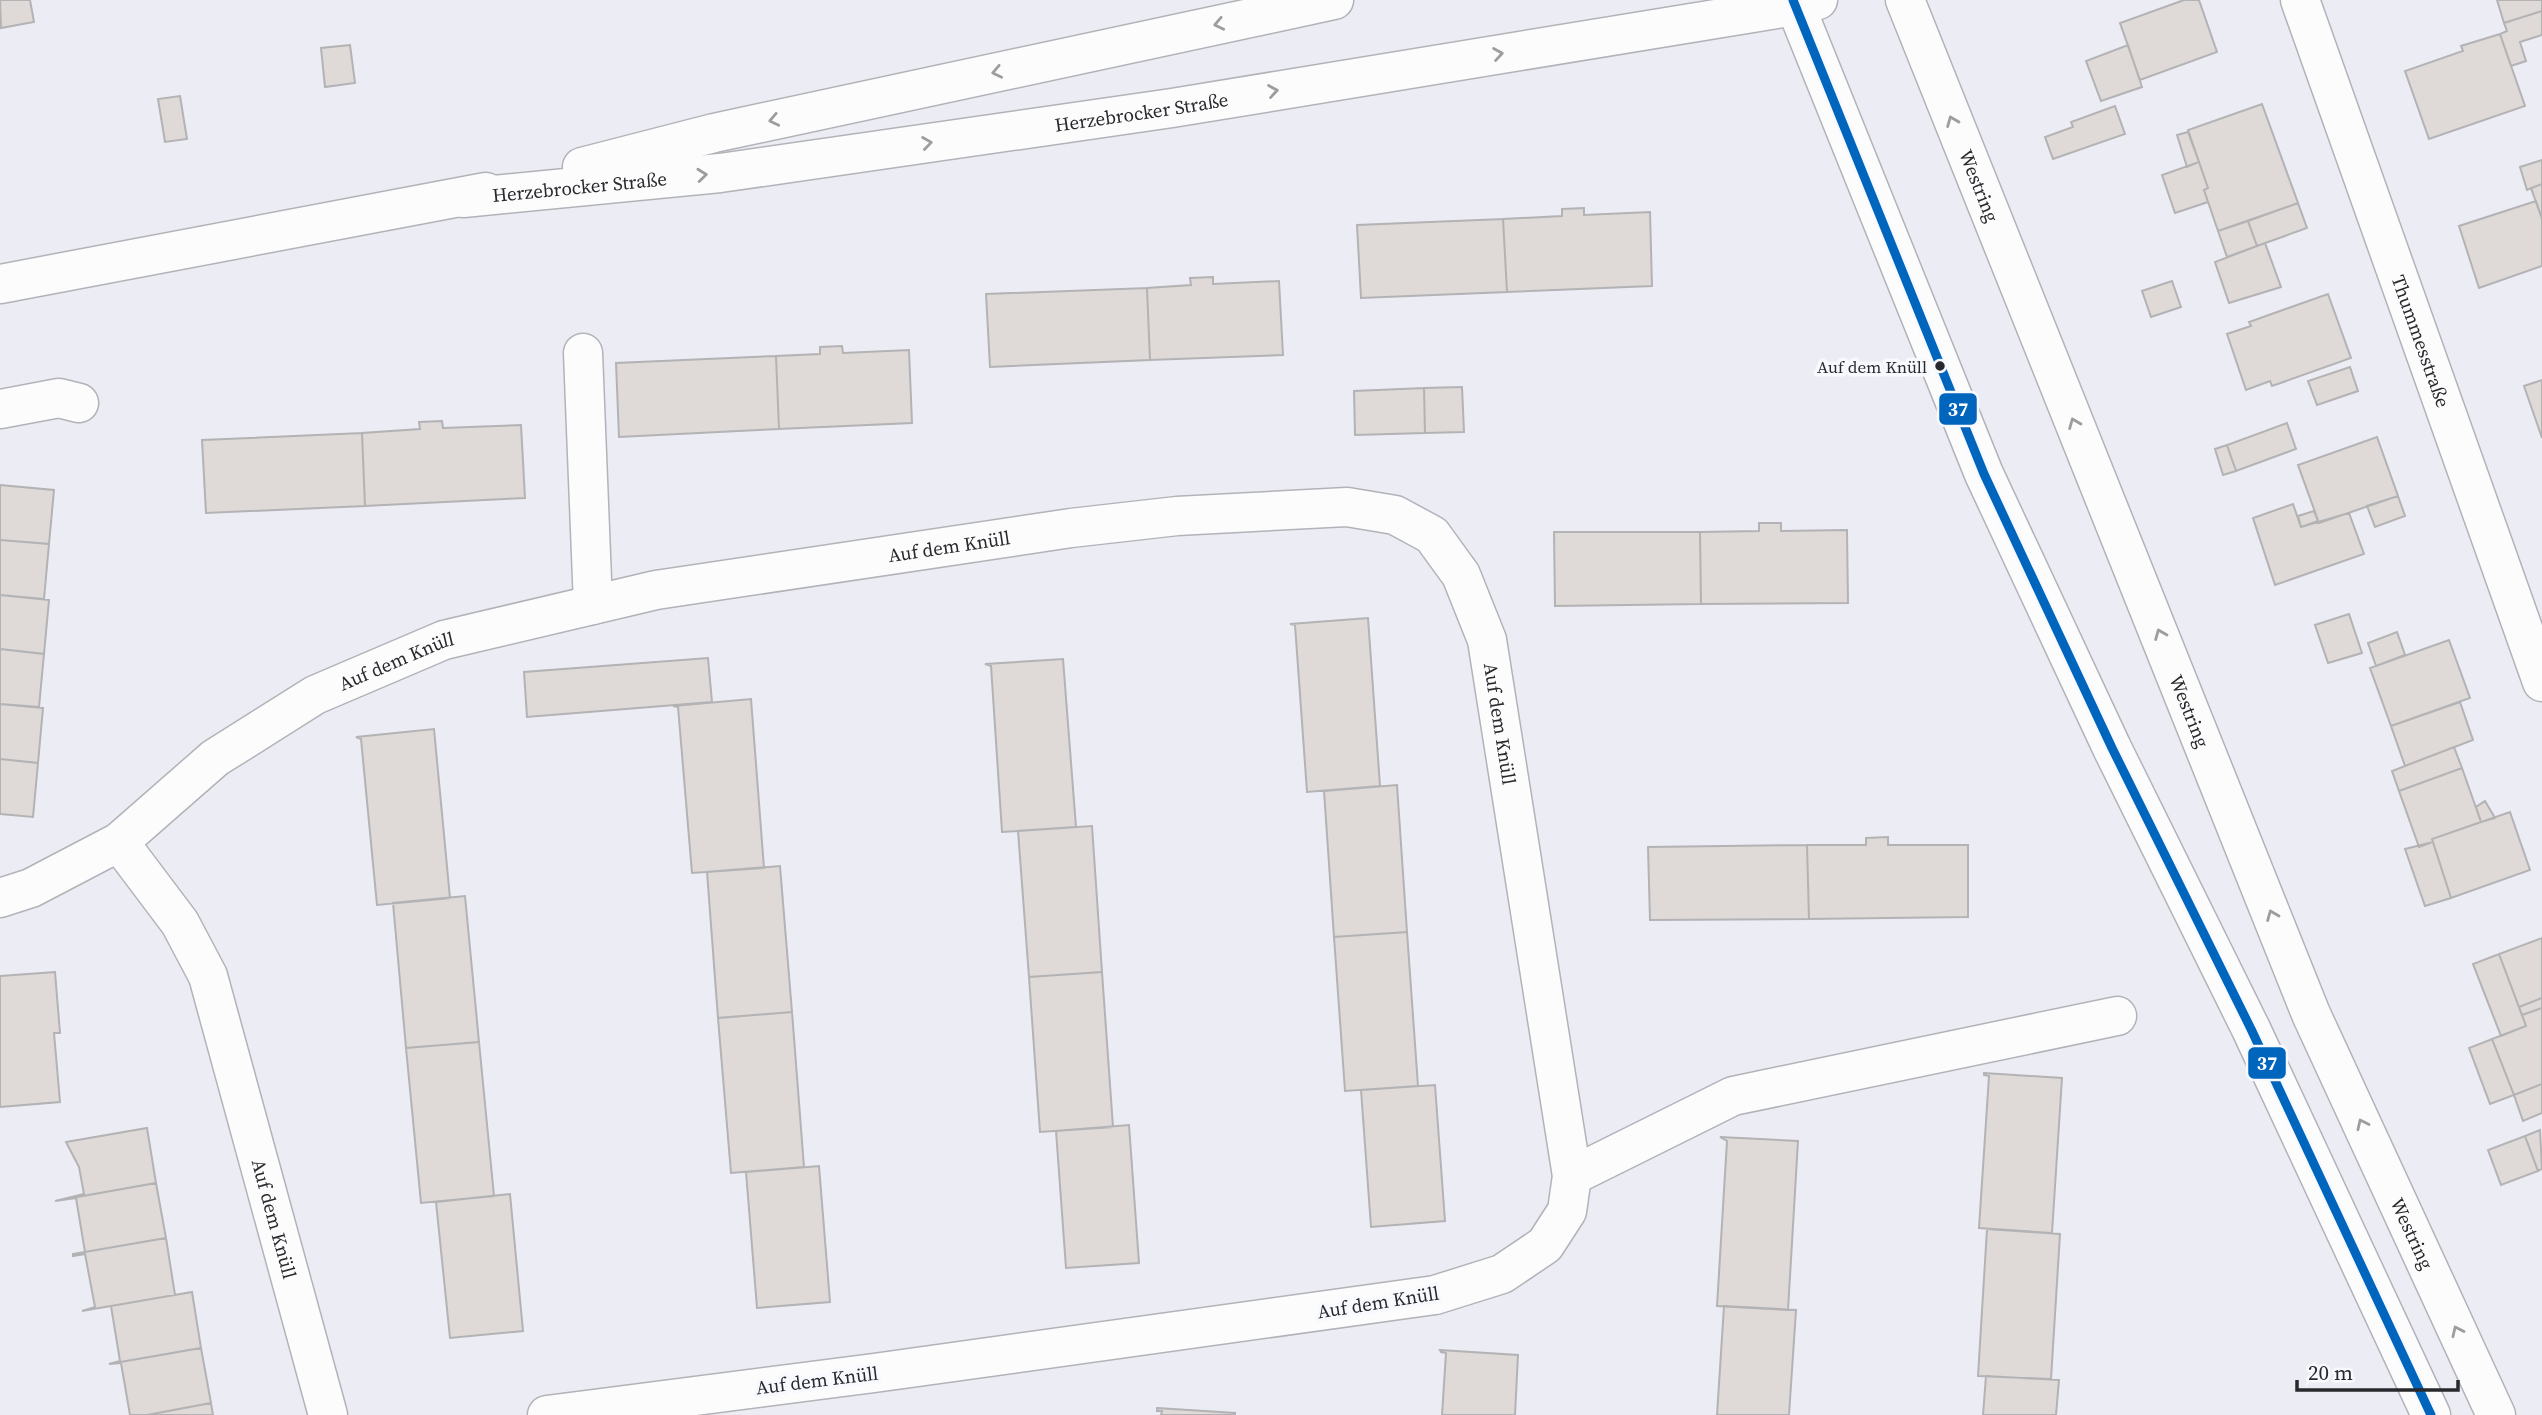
<svg xmlns="http://www.w3.org/2000/svg" width="2542" height="1415" font-family="'Source Serif 4',serif">
<style>
.building{fill:#dfd9d7;stroke:#b3b2b4;stroke-width:2}
.lines{fill:none;stroke-linecap:round;stroke-linejoin:round}
.minor-casing{stroke:#b2b3b8;stroke-width:41}
.major-casing{stroke:#b2b3b8;stroke-width:41}
.minor{stroke:#fcfcfd;stroke-width:38}
.major{stroke:#fcfcfd;stroke-width:38}
.bus-1-casing{stroke:#f8f9fe;stroke-width:14}
.bus-1{stroke:#0065bd;stroke-width:9}
.oneway{stroke:#9d9d9f}
.bus-dot{fill:#28292d;stroke:#f8f9fe;stroke-width:2.5}
.labels{text-anchor:middle;stroke-width:7;stroke-linejoin:round;paint-order:stroke}
.bus-label{font-size:17px;fill:#28292d;stroke:#f8f9fe;text-anchor:end}
.street-label{font-size:19px;fill:#28292d;stroke:#f8f9fe}
.line-badge{stroke:#f8f9fe;stroke-width:2.5}
.badge-label{font-size:19px;text-anchor:middle;font-weight:bold;fill:#fff}
</style>
<rect width="100%" height="100%" fill="#ecedf4"/>
<path class="building" d="M0,0H30L34,22L1,28Z
M2184,0H2199L2217,52L2140,80L2120,23Z
M2497,0H2542V11L2504,23Z
M2542,11V35L2520,42L2526,61L2511,66L2500,34L2507,31L2504,23Z
M2500,34L2525,106L2429,139L2405,71L2463,51L2461,46Z
M350,45L355,83L325,87L321,48Z
M2128,45L2142,87L2101,101L2086,61Z
M180,96L187,139L165,142L158,99Z
M2262,104L2298,203L2218,231L2204,190L2208,188L2188,130Z
M2115,106L2125,134L2053,159L2045,137L2073,127L2071,122Z
M2188,132L2199,162L2187,167L2177,135Z
M2542,160V184L2527,190L2520,167Z
M2199,162L2208,188L2204,190L2208,202L2175,213L2162,175Z
M2542,184V219L2531,188Z
M2536,201L2542,219V266L2479,288L2459,226Z
M2298,203L2307,228L2257,246L2248,221Z
M1584,208V215L1650,212L1652,286L1507,292L1503,219L1562,216V209Z
M1503,219L1507,292L1361,298L1357,225Z
M2248,221L2257,246L2227,257L2218,231Z
M2265,243L2281,287L2229,303L2215,262Z
M1213,277V284L1279,281L1283,355L1150,360L1147,288L1191,285L1190,278Z
M2172,281L2181,307L2151,317L2142,291Z
M1147,288L1150,360L990,367L986,294Z
M2328,294L2351,358L2272,386L2270,381L2246,390L2227,334L2251,326L2249,322Z
M842,346L843,353L909,350L912,423L779,429L776,356L820,354V347Z
M776,356L779,429L619,437L616,363Z
M2350,367L2358,391L2317,405L2308,381Z
M2542,380V438L2524,386Z
M1462,387L1464,432L1425,433L1424,388Z
M1424,388L1425,433L1355,435L1354,391Z
M442,421L443,428L521,425L525,498L365,506L362,433L420,429L419,422Z
M2287,423L2296,449L2236,471L2227,445Z
M362,433L365,506L206,513L202,440Z
M2377,437L2398,496L2319,523L2298,465Z
M2227,445L2236,471L2223,475L2215,449Z
M0,485L54,490L49,544L0,540Z
M2398,496L2405,516L2375,527L2367,506Z
M2293,504L2301,527L2349,513L2364,554L2275,585L2253,518Z
M2314,511L2318,521L2301,527L2298,516Z
M1759,523H1781V531L1847,530L1848,603L1701,604L1700,532L1759,531Z
M1554,532H1700L1701,604L1555,606Z
M0,540L49,544L44,599L0,595Z
M0,595L49,600L44,654L0,649Z
M2349,614L2362,653L2328,663L2315,625Z
M1368,618L1380,786L1307,792L1295,625L1290,624Z
M2397,632L2405,655L2376,666L2368,643Z
M2449,640L2470,698L2391,726L2370,668Z
M0,649L44,654L39,707L0,704Z
M708,658L712,702L527,717L524,672Z
M1063,659L1076,827L1002,832L991,666L985,664Z
M751,699L764,868L692,873L678,707L673,706Z
M2460,702L2473,740L2405,766L2391,726Z
M0,704L43,708L38,763L0,759Z
M434,729L450,898L377,905L361,739L356,737Z
M2454,747L2462,768L2399,791L2392,771Z
M0,759L38,763L33,817L0,814Z
M2462,768L2481,822L2432,839L2433,842L2419,847L2399,791Z
M1397,785L1407,932L1334,937L1324,791Z
M2485,801L2495,818L2481,822L2476,807Z
M2510,812L2530,870L2451,898L2432,839Z
M1092,826L1102,972L1029,977L1018,831Z
M1888,837V845H1968V917L1809,919L1807,845H1866V838Z
M2433,842L2451,898L2425,906L2405,849Z
M1807,845L1809,919L1650,920L1648,847Z
M780,866L792,1012L718,1018L707,872Z
M465,896L479,1042L406,1048L393,903Z
M1407,932L1418,1086L1345,1091L1334,937Z
M2542,938V998L2519,1007L2499,954Z
M2499,954L2526,1026L2501,1036L2473,964Z
M55,972L60,1033H54L60,1102L0,1107V976Z
M1102,972L1113,1127L1040,1132L1029,977Z
M2542,998V1008L2522,1015L2519,1007Z
M2542,1008V1084L2514,1095L2492,1039L2526,1026L2522,1015Z
M792,1012L804,1167L731,1173L718,1018Z
M2492,1039L2514,1095L2490,1104L2469,1048Z
M479,1042L494,1196L421,1203L406,1048Z
M1984,1073L2062,1078L2052,1233L1979,1228L1989,1076L1984,1075Z
M2542,1084V1113L2523,1121L2514,1095Z
M1435,1085L1445,1221L1371,1227L1361,1090Z
M1129,1125L1139,1263L1066,1268L1056,1131Z
M147,1128L156,1183L55,1201L84,1194L79,1167L66,1142Z
M2540,1130L2542,1169L2538,1171L2525,1136Z
M2525,1136L2538,1171L2501,1185L2488,1150Z
M1720,1137L1798,1141L1788,1310L1717,1306L1727,1141Z
M819,1166L830,1302L757,1308L746,1172Z
M156,1183L166,1238L73,1254L85,1252L76,1198L55,1201Z
M510,1194L523,1331L450,1338L436,1202Z
M1987,1229L2060,1234L2051,1379L1978,1376Z
M166,1238L175,1295L82,1311L95,1307L85,1254L73,1256V1254Z
M192,1292L201,1348L109,1364L120,1361L111,1306Z
M1724,1306L1796,1310L1789,1415H1717Z
M201,1348L211,1403L147,1415H130L121,1363L109,1364Z
M1440,1350L1518,1355L1515,1415H1442L1446,1353L1441,1352Z
M1986,1376L2059,1380L2056,1415H1983Z
M211,1403L213,1415H147Z
M1157,1408L1235,1413V1415H1161L1162,1411H1157Z"/>
<g class="lines">
<defs>
<g id="minor">
<path id="s1" d="M2300,0L2542,682"/>
<path d="M583,353L593,605"/>
<path d="M0,409L59,398L79,403"/>
<path id="s2" d="M119,842L180,923L208,976L328,1415"/>
<path id="s3" d="M0,898L31,888L119,842L215,758L315,695L444,640L656,590L1071,528L1177,516L1347,507L1395,515L1432,535L1461,575L1487,640L1572,1176L1567,1211L1545,1245L1502,1274L1435,1295L874,1373L547,1415"/>
<path d="M1572,1176L1733,1096L2117,1016"/>
</g>
<g id="major">
<path d="M1793,0L1984,474L2112,748L2251,1029L2431,1415"/>
<path id="s4" d="M1905,0L2311,1014L2496,1415"/>
<path d="M582,167L714,133L1334,0"/>
<path id="s5" d="M463,198L720,173L1172,108L1795,6L1818,0"/>
<path d="M0,284L486,192"/>
</g>
</defs>
<use href="#minor" class="minor-casing"/>
<use href="#major" class="major-casing"/>
<use href="#minor" class="minor"/>
<use href="#major" class="major"/>
<defs>
<path id="bus-1" d="M1793,0L1984,474L2112,748L2251,1029L2431,1415"/>
</defs>
<use href="#bus-1" class="bus-1-casing"/>
<use href="#bus-1" class="bus-1"/>
</g>
<defs><path id="oneway-chevron" d="M-2-3.5L2.5 0L-2 3.5" fill="none" stroke-width="1.6" stroke-linecap="round" stroke-linejoin="round" transform="scale(1.75)"/></defs>
<g class="oneway">
<use href="#oneway-chevron" transform="translate(1219 24) rotate(168)"/>
<use href="#oneway-chevron" transform="translate(1498 54) rotate(-9)"/>
<use href="#oneway-chevron" transform="translate(997 72) rotate(168)"/>
<use href="#oneway-chevron" transform="translate(1273 91) rotate(-9)"/>
<use href="#oneway-chevron" transform="translate(774 120) rotate(168)"/>
<use href="#oneway-chevron" transform="translate(1952 121) rotate(-112)"/>
<use href="#oneway-chevron" transform="translate(927 143) rotate(-8)"/>
<use href="#oneway-chevron" transform="translate(702 175) rotate(-6)"/>
<use href="#oneway-chevron" transform="translate(2074 423) rotate(-112)"/>
<use href="#oneway-chevron" transform="translate(2160 634) rotate(-112)"/>
<use href="#oneway-chevron" transform="translate(2272 915) rotate(-112)"/>
<use href="#oneway-chevron" transform="translate(2362 1124) rotate(-115)"/>
<use href="#oneway-chevron" transform="translate(2457 1331) rotate(-115)"/>
</g>
<circle class="bus-dot" cx="1940" cy="366" r="6"/>
<g class="labels">
<g class="bus-label">
<text x="1927" y="373">Auf dem Knüll</text>
</g>
<g class="street-label">
<text dy="7" stroke="none"><textPath href="#s5" startOffset="684">Herzebrocker Straße</textPath></text>
<text dy="7" stroke="none"><textPath href="#s5" startOffset="117">Herzebrocker Straße</textPath></text>
<text dy="7" stroke="none"><textPath href="#s4" startOffset="200">Westring</textPath></text>
<text dy="7" stroke="none"><textPath href="#s1" startOffset="362">Thummesstraße</textPath></text>
<text dy="7" stroke="none"><textPath href="#s3" startOffset="1032">Auf dem Knüll</textPath></text>
<text dy="7" stroke="none"><textPath href="#s3" startOffset="466">Auf dem Knüll</textPath></text>
<text dy="7" stroke="none"><textPath href="#s4" startOffset="766">Westring</textPath></text>
<text dy="7" stroke="none"><textPath href="#s3" startOffset="1727">Auf dem Knüll</textPath></text>
<text dy="7" stroke="none"><textPath href="#s2" startOffset="413">Auf dem Knüll</textPath></text>
<text dy="7" stroke="none"><textPath href="#s4" startOffset="1334">Westring</textPath></text>
<text transform="translate(1378 1302) rotate(-9)" y="7">Auf dem Knüll</text>
<text transform="translate(817 1380) rotate(-7)" y="7">Auf dem Knüll</text>
</g>
</g>
<g class="line-badge">
<rect x="1938" y="392" width="40" height="34" rx="7" fill="#0065bd"/>
<rect x="2247" y="1046" width="40" height="34" rx="7" fill="#0065bd"/>
</g>
<g class="badge-label">
<text x="1958" y="416">37</text>
<text x="2267" y="1070">37</text>
</g>
<path d="M2297 1380v10h161v-10" fill="none" stroke="#28292d" stroke-width="3.5"/>
<text x="2308" y="1380" font-size="21" fill="#28292d" stroke="#f8f9fe" stroke-width="5" paint-order="stroke">20 m</text>
</svg>
